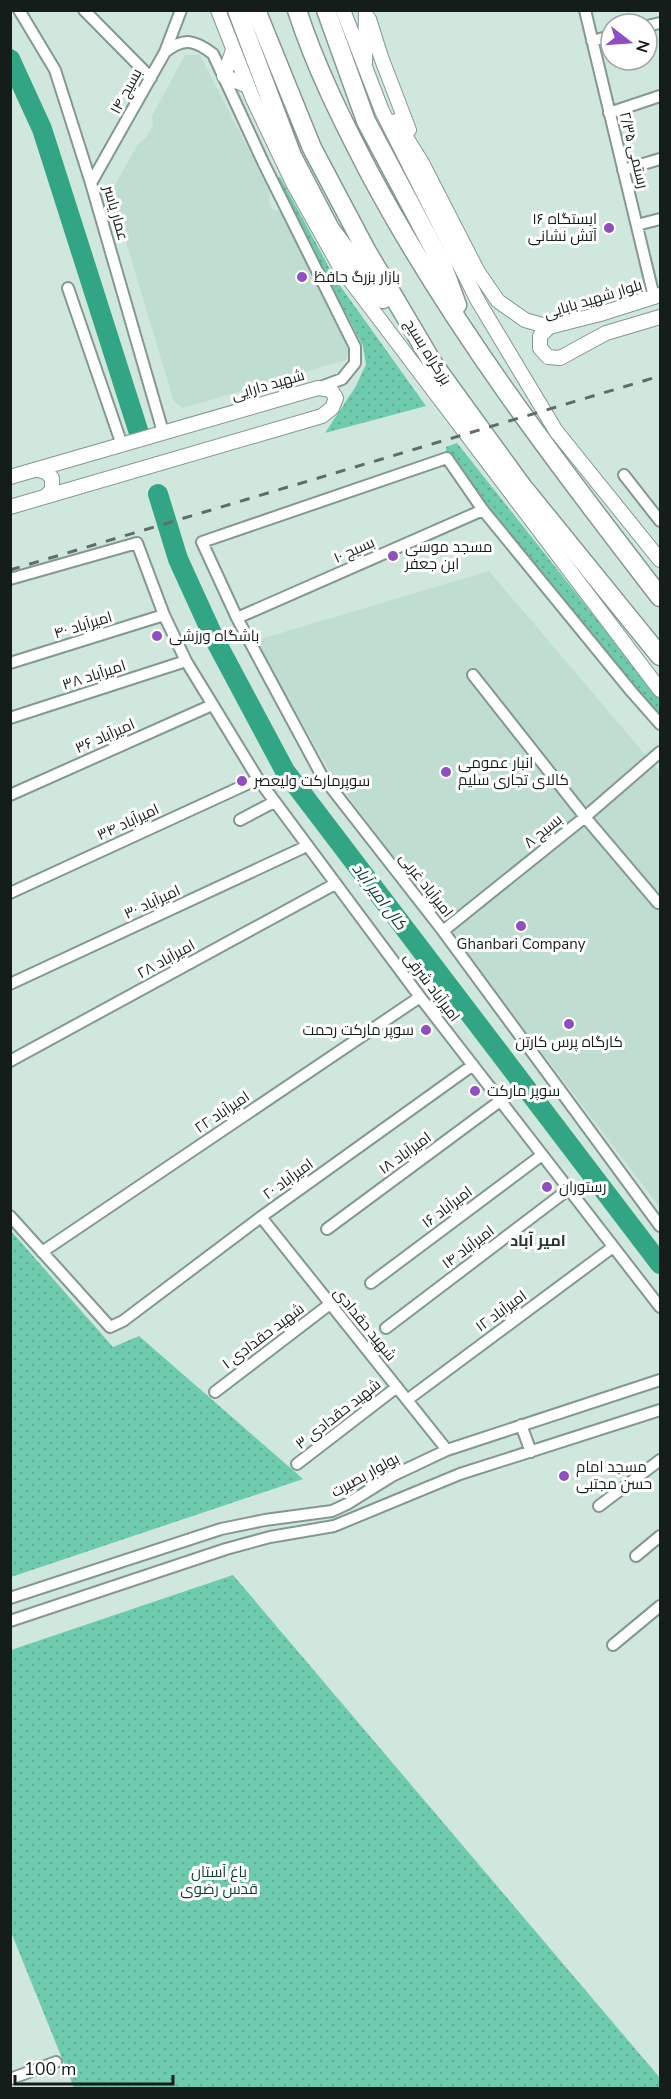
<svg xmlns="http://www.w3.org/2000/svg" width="671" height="2099" font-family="'Nunito Sans',Cairo,sans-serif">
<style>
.built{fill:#bfddd1}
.grass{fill:url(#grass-dots)}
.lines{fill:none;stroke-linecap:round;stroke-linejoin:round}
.river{stroke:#32a585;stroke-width:20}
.street-casing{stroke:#849890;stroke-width:14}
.secondary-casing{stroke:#849890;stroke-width:16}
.highway-casing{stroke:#849890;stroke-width:21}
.street{stroke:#fff;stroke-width:10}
.secondary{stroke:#fff;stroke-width:14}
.highway{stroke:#fff;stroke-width:18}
.rail{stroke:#5f6d68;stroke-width:3;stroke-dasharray:10 10;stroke-linecap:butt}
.poi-dot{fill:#914ec3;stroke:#fff;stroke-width:2}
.labels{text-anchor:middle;stroke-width:6;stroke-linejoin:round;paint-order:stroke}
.street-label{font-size:15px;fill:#151d1a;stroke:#fff}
.poi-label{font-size:15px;fill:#151d1a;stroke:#fff;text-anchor:start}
.park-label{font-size:15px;fill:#114133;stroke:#fff}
.water-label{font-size:16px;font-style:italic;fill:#093b2e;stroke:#fff}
.neighbourhood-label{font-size:16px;font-weight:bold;fill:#24362f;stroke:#fff}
</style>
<defs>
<pattern id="grass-dots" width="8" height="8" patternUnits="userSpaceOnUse" patternTransform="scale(1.5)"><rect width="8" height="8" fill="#6fcbad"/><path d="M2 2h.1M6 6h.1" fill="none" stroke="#5fae94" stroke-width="1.8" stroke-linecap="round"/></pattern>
</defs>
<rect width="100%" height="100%" fill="#d0e7de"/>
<path class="built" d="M185,55H200L270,192L269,202L272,209L281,212L350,348L346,360L183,408L174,402L111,192L138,144L146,138L153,125L152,116Z
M489,571L660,772V1208L332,775L254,641Z"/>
<path class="grass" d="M280,177L336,280L426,406L325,433L356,386L366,364L363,346L276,179Z
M457,443L660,699V720L446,455V447Z
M11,1231L113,1347L139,1336L303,1479L11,1577Z
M233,1575L660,2078V2088H74L11,1932V1650Z"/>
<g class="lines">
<path class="river" d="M10,59L42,129L138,430
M158,494L178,559L214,638L285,771L660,1264"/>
<defs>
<path id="street" d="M19,10L55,70L91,183L163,432
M84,10L151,78
M585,10L654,297
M647,26L660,23
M592,41L611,36
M165,52C184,37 195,40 213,54L263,162L355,347V363L342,379L318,388
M609,113L660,96
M623,170L660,159
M91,183L165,52L181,10
M637,225L660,219
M68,288L122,445
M624,475L660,521
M10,579L137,543L164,615L186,661L258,779L420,997L660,1307
M237,618L483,510
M10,663L164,615
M473,675L585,817L658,903
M10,718L186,661
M660,724L631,691L483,510L447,458L202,542L237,618L322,776L443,931L660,1226
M10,795L212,705
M240,820L274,802
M10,893L258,779
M443,931L585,817L660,752
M10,984L307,846
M10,1061L335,884
M10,1216L110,1327L123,1321L261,1217L473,1065
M261,1217L447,1450
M327,1229L500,1101
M42,1252L420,997
M371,1283L542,1155
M386,1328L569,1189
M215,1392L330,1304
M407,1400L613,1247
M521,1425L531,1452
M297,1464L397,1387
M599,1506L660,1460
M636,1556L660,1536
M10,1598L221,1529L265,1520L332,1511L347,1504L392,1476L447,1450L660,1380
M10,1621L226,1549L270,1537L334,1526L460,1474L660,1410
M613,1645L660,1606
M10,2079L56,2062"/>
<path id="secondary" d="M218,10L253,99L293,183L340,267L660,690
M343,10L382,111L478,301L556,431L660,560
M369,19L381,57L409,130
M233,50L224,76L248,86
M365,63L366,10
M396,121L422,163L478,272L498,301L525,320L549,327
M660,295L600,314L549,327L540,336V348L548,357L560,358L606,333L660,317
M38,470L46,472L52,478V490L46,496
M10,477L318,388L331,390L336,398L332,408L322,416L10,507"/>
<path id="highway" d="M237,10L292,156L330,229L383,299
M256,10L312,148L366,250L434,365L522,486L660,656
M297,10C315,66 342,120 369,172C450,324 555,461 660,597
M326,10L366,121L442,264L457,305"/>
</defs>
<use href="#street" class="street-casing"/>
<use href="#secondary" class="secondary-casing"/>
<use href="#highway" class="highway-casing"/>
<use href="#street" class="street"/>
<use href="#secondary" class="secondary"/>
<use href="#highway" class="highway"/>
<path class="rail" d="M10,570L660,376"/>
</g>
<g class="poi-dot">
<circle cx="609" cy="228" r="6"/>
<circle cx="302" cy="277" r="6"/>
<circle cx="393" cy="556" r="6"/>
<circle cx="157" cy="636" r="6"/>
<circle cx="446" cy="772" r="6"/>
<circle cx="242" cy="781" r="6"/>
<circle cx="521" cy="926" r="6"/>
<circle cx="569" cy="1024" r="6"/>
<circle cx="426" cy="1030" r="6"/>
<circle cx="475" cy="1091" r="6"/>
<circle cx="547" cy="1187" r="6"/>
<circle cx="564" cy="1476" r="6"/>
</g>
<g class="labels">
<g class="street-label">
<text transform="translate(126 91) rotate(-61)" y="5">بسیج ۱۴</text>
<text transform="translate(634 150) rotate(76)" y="5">رستمی ۲/۳۵</text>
<text transform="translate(116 213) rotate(74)" y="5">عمار یاسر</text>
<text transform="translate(593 299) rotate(-17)" y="5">بلوار شهید بابایی</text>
<text transform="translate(428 352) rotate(58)" y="5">بزرگراه بسیج</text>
<text transform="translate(268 385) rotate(-16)" y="5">شهید دارایی</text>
<text transform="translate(354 550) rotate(-24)" y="5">بسیج ۱۰</text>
<text transform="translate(83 625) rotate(-17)" y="5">امیرآباد ۴۰</text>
<text transform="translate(94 675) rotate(-18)" y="5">امیرآباد ۳۸</text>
<text transform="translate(105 736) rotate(-24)" y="5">امیرآباد ۳۶</text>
<text transform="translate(128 822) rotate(-25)" y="5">امیرآباد ۳۴</text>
<text transform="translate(543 831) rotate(-39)" y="5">بسیج ۸</text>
<text transform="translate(426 885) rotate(52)" y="5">امیرآباد غربی</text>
<text transform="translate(152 902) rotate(-25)" y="5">امیرآباد ۳۰</text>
<text transform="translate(166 959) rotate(-29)" y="5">امیرآباد ۲۸</text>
<text transform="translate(432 987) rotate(53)" y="5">امیرآباد شرقی</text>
<text transform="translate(222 1112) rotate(-34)" y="5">امیرآباد ۲۲</text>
<text transform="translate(405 1153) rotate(-36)" y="5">امیرآباد ۱۸</text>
<text transform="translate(288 1179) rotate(-36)" y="5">امیرآباد ۲۰</text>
<text transform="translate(447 1207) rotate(-37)" y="5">امیرآباد ۱۶</text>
<text transform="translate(468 1247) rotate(-37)" y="5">امیرآباد ۱۴</text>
<text transform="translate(501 1311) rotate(-36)" y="5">امیرآباد ۱۲</text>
<text transform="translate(365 1324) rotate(51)" y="5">شهید حقدادی</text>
<text transform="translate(263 1336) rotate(-37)" y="5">شهید حقدادی ۱</text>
<text transform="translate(338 1414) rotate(-38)" y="5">شهید حقدادی ۳</text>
<text transform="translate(365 1475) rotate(-29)" y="5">بولوار بصیرت</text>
</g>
<g class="poi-label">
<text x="597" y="224" text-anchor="end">ایستگاه ۱۶<tspan x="597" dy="17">آتش نشانی</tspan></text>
<text x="314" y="282">بازار بزرگ حافظ</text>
<text x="405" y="552">مسجد موسی<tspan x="405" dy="17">ابن جعفر</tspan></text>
<text x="169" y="641">باشگاه ورزشی</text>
<text x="458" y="768">انبار عمومی<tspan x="458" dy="17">کالای تجاری سلیم</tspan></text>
<text x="254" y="786">سوپرمارکت ولیعصر</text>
<text x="521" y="949" text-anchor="middle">Ghanbari Company</text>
<text x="414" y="1035" text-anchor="end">سوپر مارکت رحمت</text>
<text x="569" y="1047" text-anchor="middle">کارگاه پرس کارتن</text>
<text x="487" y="1096">سوپر مارکت</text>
<text x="559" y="1192">رستوران</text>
<text x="576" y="1472">مسجد امام<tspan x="576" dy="17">حسن مجتبی</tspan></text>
</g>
<g class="park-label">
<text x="219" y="1877">باغ آستان<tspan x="219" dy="17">قدس رضوی</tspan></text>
</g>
<g class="water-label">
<text transform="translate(380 896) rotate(53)" y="6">کال امیر آباد</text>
</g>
<g class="neighbourhood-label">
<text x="538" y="1246">امیر آباد</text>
</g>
</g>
<rect width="671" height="2099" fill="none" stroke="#151d1a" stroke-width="24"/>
<g transform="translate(629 42) rotate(107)"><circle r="28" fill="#ffffff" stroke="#a1a5a3" stroke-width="1.5"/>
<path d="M0-4.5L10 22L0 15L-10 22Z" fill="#914ec3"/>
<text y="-9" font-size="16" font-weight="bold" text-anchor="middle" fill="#151d1a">N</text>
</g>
<path d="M15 2075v9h158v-9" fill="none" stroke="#151d1a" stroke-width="3"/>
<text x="24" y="2075" font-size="18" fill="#151d1a" stroke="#ffffff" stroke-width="4.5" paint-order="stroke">100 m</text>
</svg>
